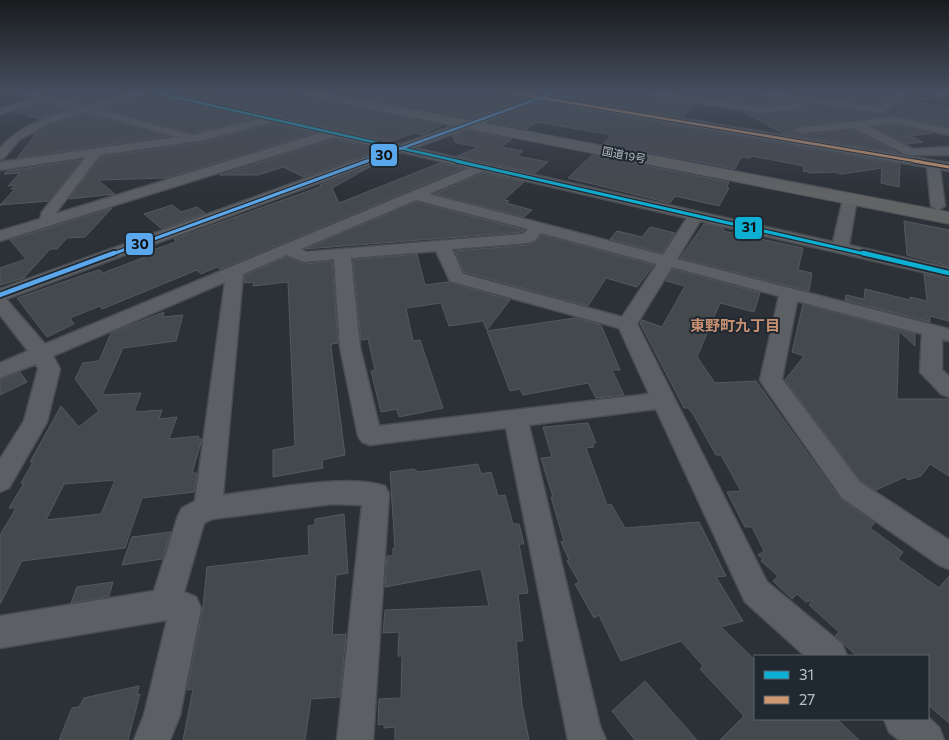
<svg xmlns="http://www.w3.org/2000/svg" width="949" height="740" font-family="Commissioner,'Noto Sans JP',sans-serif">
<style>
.building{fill:#44494e;stroke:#54585f;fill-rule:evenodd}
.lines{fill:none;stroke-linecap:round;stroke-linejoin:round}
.minor-casing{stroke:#4a4d52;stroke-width:3}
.highway-casing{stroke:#494d53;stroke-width:2}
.minor{fill:#5c6065;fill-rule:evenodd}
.highway{fill:#616365;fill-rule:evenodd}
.bus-1-far2-casing{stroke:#202831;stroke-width:4.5}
.bus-1-far1-casing{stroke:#202831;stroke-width:5.5}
.bus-1-casing{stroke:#202831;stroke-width:8}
.bus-2-far1-casing{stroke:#202831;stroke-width:4.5}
.bus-2-casing{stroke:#202831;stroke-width:5.5}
.bus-3-far2-casing{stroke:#202831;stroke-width:4.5}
.bus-3-far1-casing{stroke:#202831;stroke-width:5.5}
.bus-3-casing{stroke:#202831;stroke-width:8}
.bus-1-far2{stroke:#0dafd3;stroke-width:2.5}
.bus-1-far1{stroke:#0dafd3;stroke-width:3}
.bus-1{stroke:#0dafd3;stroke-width:4.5}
.bus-2-far1{stroke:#cd976f;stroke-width:2.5}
.bus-2{stroke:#cd976f;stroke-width:3}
.bus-3-far2{stroke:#5aa8eb;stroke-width:2.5}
.bus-3-far1{stroke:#5aa8eb;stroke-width:3}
.bus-3{stroke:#5aa8eb;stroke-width:4.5}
.labels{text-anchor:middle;stroke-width:4;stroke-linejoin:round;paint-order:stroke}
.far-street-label{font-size:11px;fill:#b7bec7;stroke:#202831}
.neighbourhood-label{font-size:15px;font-weight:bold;fill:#c89071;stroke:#202831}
.line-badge{stroke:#202831;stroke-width:2}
.pale-badge-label{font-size:14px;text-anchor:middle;font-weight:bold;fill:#111}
</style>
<rect width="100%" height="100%" fill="#2c3137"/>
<path class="building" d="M49,91H129L86,104L43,93Z
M222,91H265L442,125L422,135L414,133L392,141L201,98Z
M363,91H494L522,99L470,118L363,98Z
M566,91H650L647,94L651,98L694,104L683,117L558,96Z
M667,91H744L751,96L792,102L763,105L717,98L705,92L701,96Z
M783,91H894L878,105Z
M910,91L930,97L917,102L949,108V127L895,115L802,125L794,129L802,135L854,130L898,153L784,134L743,112L763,115L799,111L806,107L803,104L882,115Z
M148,96L251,119L192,133L104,109Z
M541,103L900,164L899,187L881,183L882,168L841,174L835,172L812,173L803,171L804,166L751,156L750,158L741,157L735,169L603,144L612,135L537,122L527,129L490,122Z
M46,104L68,109L39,119L16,112Z
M86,114L169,136L17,158L36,134H32L48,126Z
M272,124L313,133L166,178L98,180L115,194L69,199L101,157L204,142Z
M895,125L933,133L909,136L923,142L907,144L874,127Z
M467,130L512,139L501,147L523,151L517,156L548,162L535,173L457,156L479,147L456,143L452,136Z
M334,139L374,148L371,149L377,151L304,177L283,167L258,175H220Z
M592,155L729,182L727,187L729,188L719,206L675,196L670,203L568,178Z
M82,160L49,201L0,205L15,189H11L15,185L8,186L20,173L4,174L7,171Z
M440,163L463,168L220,269L217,267L201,274L197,270L102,309L100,306L70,318L74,324L47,337L17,298L92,272L100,270L103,273L145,257L141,254L173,243L176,241L174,239L322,186L320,185L373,165L332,188L339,203Z
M483,173L524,182L504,200L509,201L506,203L532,210L524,217L435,194Z
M416,202L524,230L522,232L305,249Z
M172,205L181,212L197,207L205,213L162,229L144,214Z
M112,208L85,237L67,238L57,249H50L24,278L0,285V268L26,259L10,240Z
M904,221L949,230V266L907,255Z
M704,224L724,228L723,231L803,248L798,270L812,273L809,291L680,258Z
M650,227L675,233L662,253L610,239L617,231L642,237Z
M542,235L654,265L637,287L606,278L588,306L464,272L455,251L528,245L535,242Z
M417,254L425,285L448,282L510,300L487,330L483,321L449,326L441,303L406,308L413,341L420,340L443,408L399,417L397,409L381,412L371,371L375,370L368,339L361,340L353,260Z
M287,257L304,264L332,261L338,343L332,344L331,347L345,455L322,460L323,468L273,477V450L295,446L288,282L253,286L254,282L244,283L245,275Z
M673,269L760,293L754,312L720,303L697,357L715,383L756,381L840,499L875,523L870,528L903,552L898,559L939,588L949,576V723L928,705V656H857L835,636L839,632L809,605L813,600L806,602L797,594L792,599L773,581L778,576L761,561L763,559L758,555L764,551L752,527H745L727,492L741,491L721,455H716L693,414L688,408H684L640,323L642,320L662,327L685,286L666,281Z
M924,274L949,280V321L930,316V322L845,300L846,295L864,299L865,289L910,300V297L927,301Z
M803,304L915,334V346L899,331L897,399H949V476L930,464L921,476L908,480L905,477L876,490L861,481L785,380L804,356L792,352Z
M164,312L163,317L183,315L176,341L123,348L102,395L141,393L134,412L162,410L159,419L177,417L169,439L199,436L198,439H202L192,473H197L194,492L142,498L125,548L22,561L0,604V535L16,508H9L24,483H21L33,462H30L61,406L79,427L99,411L75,379L83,363L99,361L111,333ZM115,480L101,514L46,520L64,484Z
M575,318L601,325L620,370H612L624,395L596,398L588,383L523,395L520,389L510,391L487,331Z
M20,372L27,382L0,395V380Z
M588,423L596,443H592L594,447L586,448L607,505L611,504L625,528L699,522L726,576L716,577L743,621L721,627L755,660V719H837L859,740H720L744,716L700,669L703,666L681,641L621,661L599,615L594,618L575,584L579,582L567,561L569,560L561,542L564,541L551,497H553L541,458L552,457L543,427Z
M478,464L481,474L491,472L498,496L505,495L513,524H519L524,544H519L528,593L518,594L523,641H516L522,705L529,740H395V727L384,728V724L378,725L379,699L401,698L402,656H398L399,632L383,633L385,610L489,606L481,569L385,587L387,556H393V548H395L390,472L414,469L418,472Z
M344,514L348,573L336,575L332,635L346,634L340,697L311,699L305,740H183L193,689L187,690L203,608L207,567L309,555L308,526L315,525V519Z
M171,532L162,559L122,565L132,537Z
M113,582L109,596L71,603L77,587Z
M645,681L697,740H635L612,711Z
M139,686L137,695L140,694L128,740H59L72,708L79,707L84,698Z"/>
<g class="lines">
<defs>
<path id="minor" d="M13,91H29L86,106L136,91H161L400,145L529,99L496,91H518L540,95L550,91H564L552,97L949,163V171L940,169L945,206L938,210L931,206L927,167L541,101L414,148L833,242L843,199L850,195L857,199L849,245L949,268V278L700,221L677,259L949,329V341L942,339V370L949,376V397L941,394L920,372L922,334L797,301L782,379L860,482L949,540V569L939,565L842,498L763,385L760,380L779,296L672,267L637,324L767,582L842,644L847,656H805L745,602L656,409L529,425L600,726L606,740H568L506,428L370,445L362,442L358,436L340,347L334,259L304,262L287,255L243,274L223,495C266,490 346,473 385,486L389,494L373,740H337L362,505L332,504L212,519L204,523L184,592L196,597L201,608L180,715L170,740H134L144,715L167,620L0,648V616L154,591L178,516L182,508L195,501L225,282L53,356L60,369L47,422L9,488L0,492V459L24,421L38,369L36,364L0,378V363L28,351L0,315V289L388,149L334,137L0,241V231L40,219L42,212L86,157L0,170V162L178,137L86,112L47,124L19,140L4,158L0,159V148C20,125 46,118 75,109L46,102L0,114V108L35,98ZM148,94L259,119L192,135L97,109ZM272,122L320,133L55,214L100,155L204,140ZM402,152L469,168L45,344L6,299ZM483,171L687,218L663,255L429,194ZM416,200L528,229L523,234L306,252L301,249ZM541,233L657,264L622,317L463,274L452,249L528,243L534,241ZM436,251L450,281L619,328L649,394L379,426L360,347L351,258Z
M654,91L763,107L799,103L804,106L799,109L763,113L651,96L649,94Z
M746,91H770L876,107H879L897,91H908L882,113L751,94Z
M915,91H936L947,95L942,98Z
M895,117L949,129V135L895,123L868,126L913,149L949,147V155H907L854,128L802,133L796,130L802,127Z
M928,717L939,727L944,740H899L889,732L884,719Z"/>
<path id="highway" d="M293,91H318L949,212V224L299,95Z"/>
</defs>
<use href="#minor" class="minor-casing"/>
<use href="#highway" class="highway-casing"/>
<use href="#minor" class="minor"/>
<use href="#highway" class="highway"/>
<defs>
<path id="bus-1-far2" d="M148,91L462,162"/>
<path id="bus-1-far1" d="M456,161L869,255"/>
<path id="bus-1" d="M863,253L949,273"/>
<path id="bus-2-far1" d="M501,91L921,162"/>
<path id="bus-2" d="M914,161L949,167"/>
<path id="bus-3-far2" d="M364,162L559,91"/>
<path id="bus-3-far1" d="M110,255L367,161"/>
<path id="bus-3" d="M0,295L114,253"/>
</defs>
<use href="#bus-1-far2" class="bus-1-far2-casing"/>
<use href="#bus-1-far1" class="bus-1-far1-casing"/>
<use href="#bus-1" class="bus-1-casing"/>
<use href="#bus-2-far1" class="bus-2-far1-casing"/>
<use href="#bus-2" class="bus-2-casing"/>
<use href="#bus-3-far2" class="bus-3-far2-casing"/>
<use href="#bus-3-far1" class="bus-3-far1-casing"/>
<use href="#bus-3" class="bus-3-casing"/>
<use href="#bus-1-far2" class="bus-1-far2"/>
<use href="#bus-1-far1" class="bus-1-far1"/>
<use href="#bus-1" class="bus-1"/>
<use href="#bus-2-far1" class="bus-2-far1"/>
<use href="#bus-2" class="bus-2"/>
<use href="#bus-3-far2" class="bus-3-far2"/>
<use href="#bus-3-far1" class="bus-3-far1"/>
<use href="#bus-3" class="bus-3"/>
</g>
<linearGradient id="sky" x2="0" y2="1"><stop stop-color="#181b1e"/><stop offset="0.47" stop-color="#454e5e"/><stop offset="1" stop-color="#454e5e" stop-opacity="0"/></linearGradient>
<rect width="949" height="195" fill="url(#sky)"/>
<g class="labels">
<g class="far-street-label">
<text transform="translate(624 155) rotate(11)" y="4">国道19号</text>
</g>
<g class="neighbourhood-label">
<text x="735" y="331">東野町九丁目</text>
</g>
</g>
<g class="line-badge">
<rect x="370" y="143" width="28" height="24" rx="5" fill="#5aa8eb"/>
<rect x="734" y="216" width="29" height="24" rx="5" fill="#0dafd3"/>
<rect x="125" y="232" width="29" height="24" rx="5" fill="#5aa8eb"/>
</g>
<g class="pale-badge-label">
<text x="384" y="160">30</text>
<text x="749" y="232">31</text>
<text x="140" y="249">30</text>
</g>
<rect x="754" y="655" width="175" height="65" fill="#202831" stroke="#5c646d"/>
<rect x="764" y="671" width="25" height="8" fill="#0dafd3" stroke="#5c646d"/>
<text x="799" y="680" font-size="15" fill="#b7bec7">31</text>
<rect x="764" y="696" width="25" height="8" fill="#cd976f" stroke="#5c646d"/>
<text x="799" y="705" font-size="15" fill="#b7bec7">27</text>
</svg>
